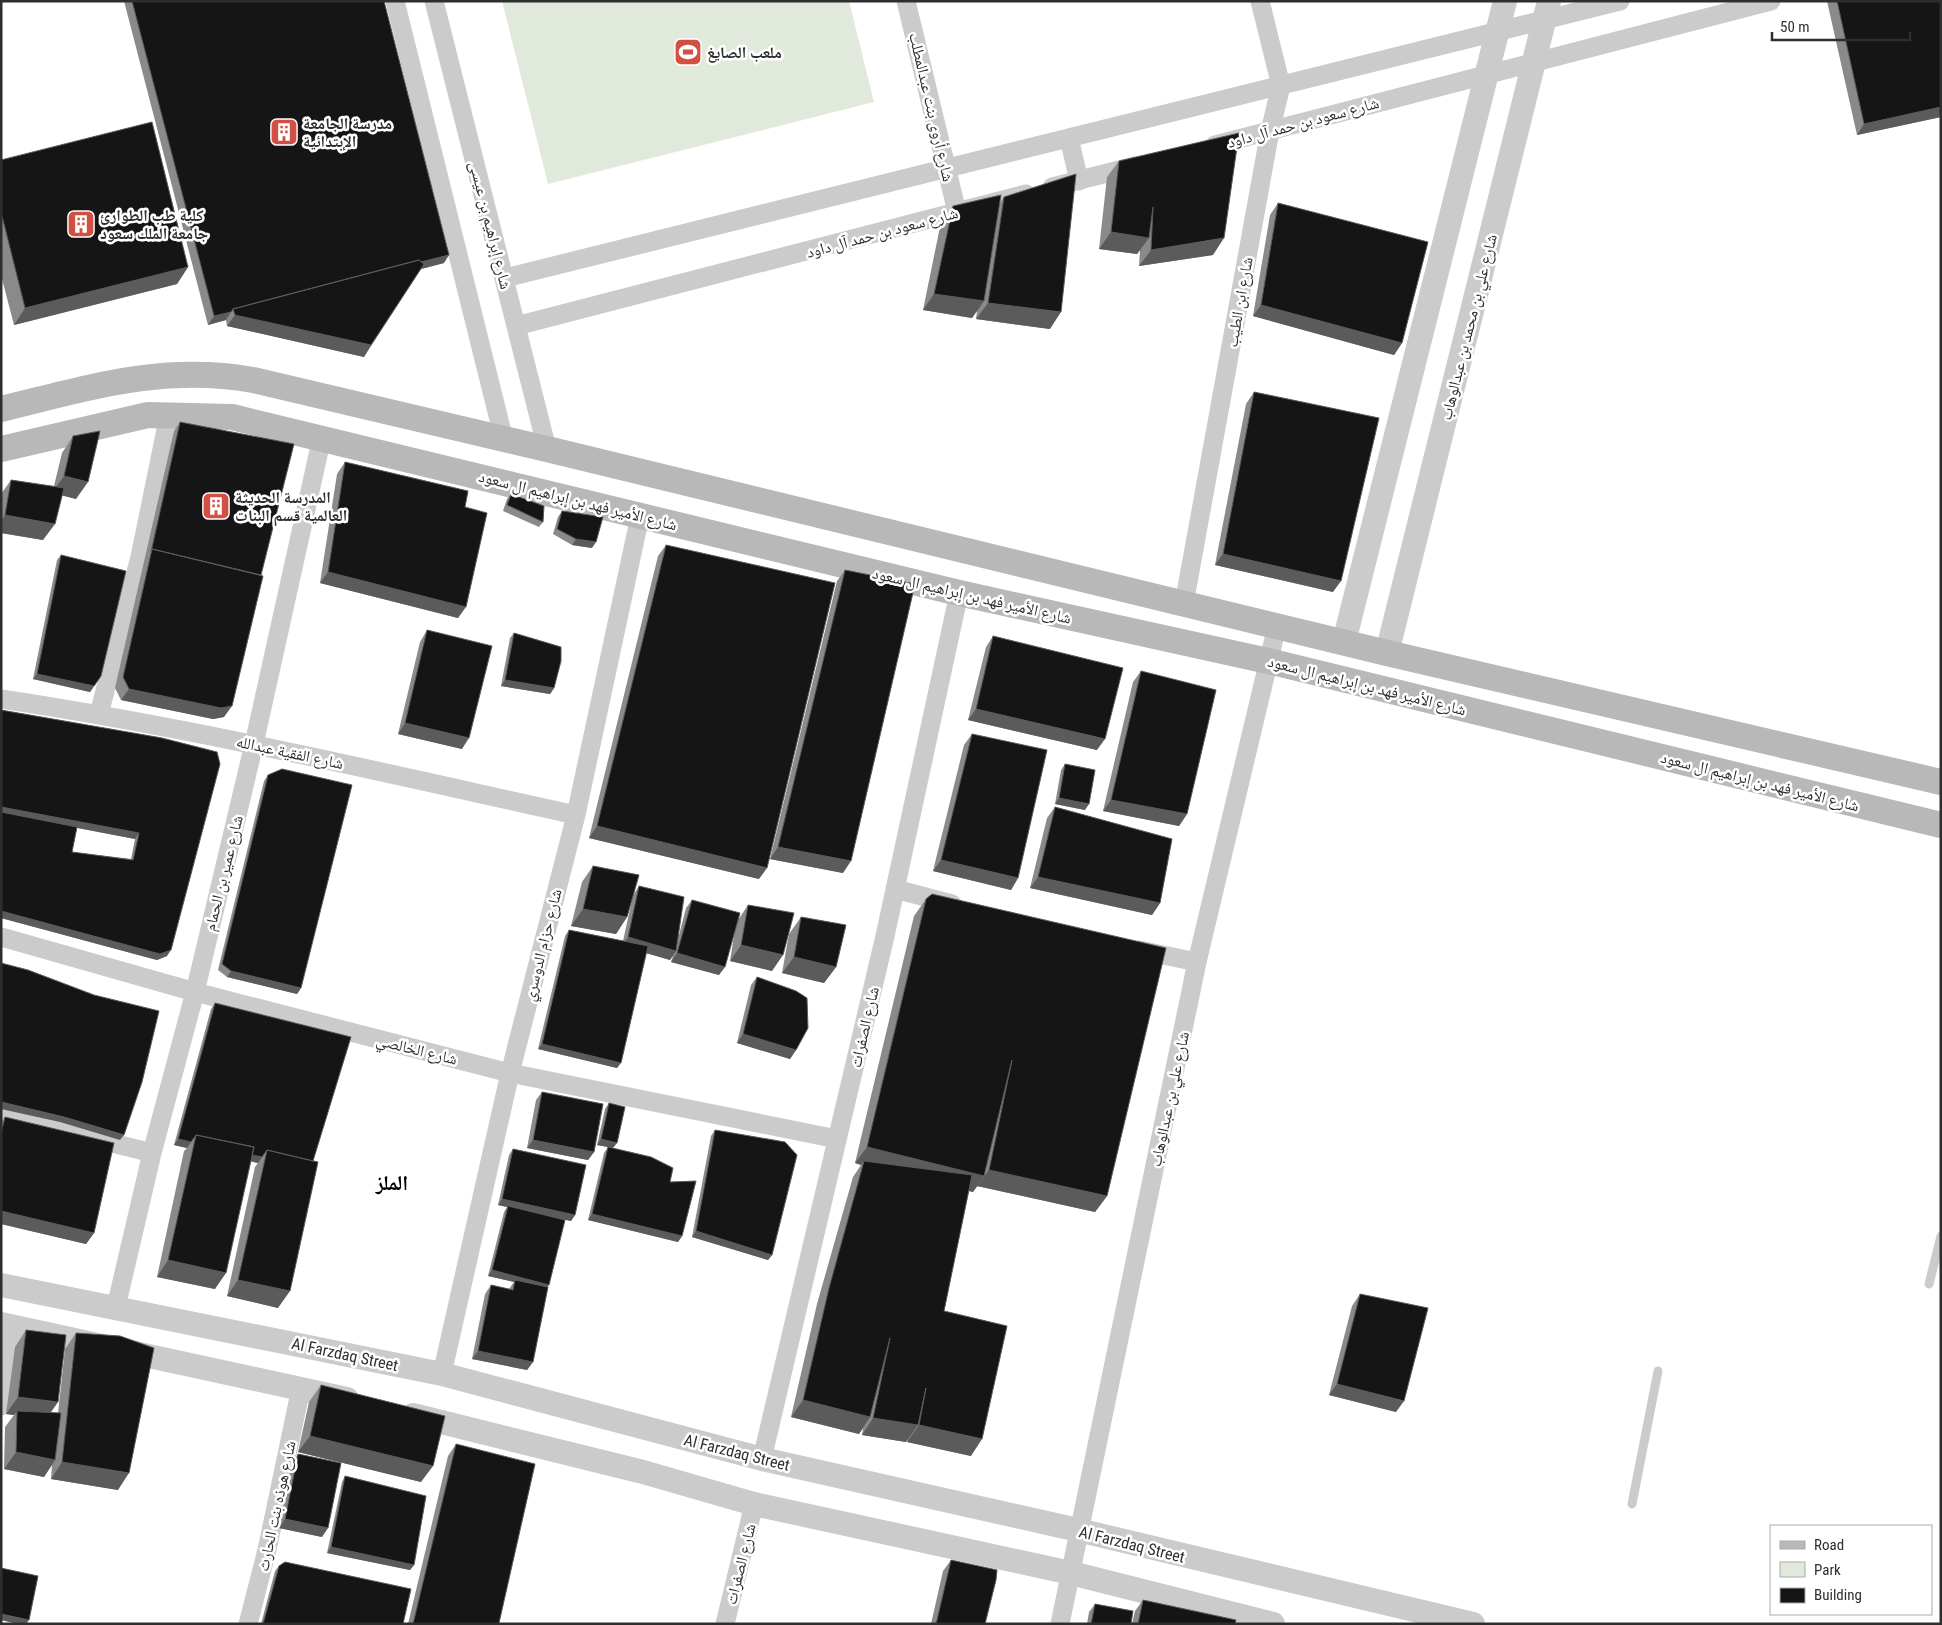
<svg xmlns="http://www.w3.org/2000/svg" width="1942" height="1625" font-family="'Roboto Condensed','Noto Naskh Arabic',sans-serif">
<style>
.green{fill:#e1e9dd}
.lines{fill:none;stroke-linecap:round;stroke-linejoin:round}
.service{stroke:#cbcbcb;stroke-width:9}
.minor{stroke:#cbcbcb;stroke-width:19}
.tertiary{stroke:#cbcbcb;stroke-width:24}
.secondary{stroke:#b8b8b8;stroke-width:26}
.wall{fill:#8a8a8a;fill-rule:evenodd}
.shaded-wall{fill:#5b5b5b}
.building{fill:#151515;stroke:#5b5b5b}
.labels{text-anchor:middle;stroke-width:5;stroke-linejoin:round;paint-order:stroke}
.poi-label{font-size:16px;font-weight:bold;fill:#2e2e2e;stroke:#fff;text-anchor:start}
.street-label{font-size:16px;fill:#2e2e2e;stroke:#fff}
.district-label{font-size:21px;font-weight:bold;fill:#000;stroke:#fff}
</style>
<rect width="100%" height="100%" fill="#fff"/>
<path class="green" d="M502,1H849L874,102L548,184Z"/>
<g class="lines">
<path class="service" d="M1929,1284L1941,1236
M1632,1504L1658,1371"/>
<path class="minor" d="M395,1L504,440
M434,1L547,449
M906,1L957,212
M1069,138L1079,181
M1215,145L1771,1
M1052,187L1135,166
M505,278L1620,1
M516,326L1026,194
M1184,604L1270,131L1281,86L1260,1
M1,699C195,728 385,773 576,815
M99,714L140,557L169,415
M895,889L952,904
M1,937L195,992L510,1073L837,1139
M1139,950L1197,962
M1,1115L152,1153
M116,1307L152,1153L195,992L254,744L322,437
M442,1374L510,1073L576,815L640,516
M1,1406L6,1362L14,1327
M762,1459L885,936L959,593
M248,1624L267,1550L301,1388
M725,1624L754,1504
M1060,1624L1197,962L1277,626"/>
<path class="tertiary" d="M1344,642L1505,1
M1387,653L1549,1
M1,1285L442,1374L762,1459L1078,1530L1473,1624
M1,1324L347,1399
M413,1415L643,1472L754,1504L1071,1573L1273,1624"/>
<path class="secondary" d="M1,409C89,388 161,364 253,380L547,449L1387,653L1941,782
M1,449L148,415L232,417L959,593L1268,661L1941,825"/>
</g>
<path class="wall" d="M124,1H384L444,263L421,269L364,357L227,326L226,320L208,325Z
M1827,1H1941V117L1857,135Z
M1,160L188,267L177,284L14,325L1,275Z
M1119,161L1213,255L1139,266L1140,250L1137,254L1099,249L1107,177Z
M1004,197L1050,329L976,319L977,311L972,318L923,310L941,222L953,206L1000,203Z
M1278,203L1402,343L1394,355L1253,316L1270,215Z
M1254,392L1333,592L1215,565L1246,404Z
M180,422L261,575L224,717L213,719L121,700L115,688L174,431Z
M73,436L76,499L62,495L43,540L1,533V494L11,480L54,486L62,453Z
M345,462L465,507L458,618L320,583L337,474Z
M511,494L543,522L539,527L503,511L507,499Z
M562,511L592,548L572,545L553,534L558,517Z
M666,545L759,879L589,838L658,556Z
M61,555L101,676L90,692L33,679L57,560Z
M845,570L843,873L770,859L837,581Z
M427,630L462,749L398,734L420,642Z
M514,633L554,688L550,694L501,686L510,638Z
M993,636L1097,750L968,720L986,647Z
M1141,671L1187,814L1179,826L1103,811L1133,682Z
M1,710L162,738L167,956L157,960L1,918ZM77,828L135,839L131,859L72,852Z
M972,734L1018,878L1011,890L933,871L964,745Z
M1065,764L1085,810L1055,804L1061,770Z
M268,775L301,988L297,994L227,977L218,970L264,781Z
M1055,807L1160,903L1152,915L1030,888L1047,818Z
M593,866L634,894L639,886L679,935L686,908L692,900L738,920L748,905L772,971L730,961L735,929L719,975L671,962L673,956L670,960L646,953L617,1068L538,1049L565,936L569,930L623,941L632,900L627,917L616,934L571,926L582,882Z
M926,899L1107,1196L1095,1212L977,1186L978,1185L973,1192L969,1191L944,1311L971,1456L907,1442L908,1439L906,1442L862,1435L863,1428L859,1434L791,1417L817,1304L853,1177L861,1165L855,1163L914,916Z
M801,917L836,967L824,983L782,973L789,934Z
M757,977L796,1050L790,1059L737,1043L751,985Z
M215,1003L313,1161L278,1308L227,1296L255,1167L258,1163L250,1161L215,1289L157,1277L184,1151L187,1148L174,1145L211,1009Z
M542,1092L594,1152L588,1160L527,1148L536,1100Z
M609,1103L613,1148L670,1182L682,1236L678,1242L588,1220L604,1153L608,1147L597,1145L605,1109Z
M5,1117L94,1233L86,1244L1,1224V1122Z
M715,1130L772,1255L768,1260L692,1237L711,1136Z
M513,1149L575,1215L571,1221L547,1216L548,1287L533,1362L527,1370L472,1359L485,1294L491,1285L509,1289L514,1282L488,1276L504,1212L507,1207L498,1205L509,1155Z
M1360,1294L1396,1412L1329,1395L1352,1306Z
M26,1330L58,1402L50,1413H58L65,1349L76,1333L118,1490L51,1479L52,1465L44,1477L4,1469L5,1427L14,1415L6,1414L15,1347Z
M321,1385L421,1482L298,1452L309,1402Z
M456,1444L499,1623L501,1624H408L448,1456Z
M298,1454L322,1537L279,1528L292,1463Z
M345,1476L414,1565L410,1570L327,1553L342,1482Z
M951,1560L985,1624H931L943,1571Z
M279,1566L403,1624H261L275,1571Z
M1143,1600L1235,1624H1132L1135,1611Z
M1095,1604L1131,1624H1087L1089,1612Z"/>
<path class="shaded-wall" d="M1941,107V117L1857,135L1864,124Z
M1111,232L1149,238L1137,254L1099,249Z
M1224,238L1213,255L1139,266L1151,250Z
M449,255L444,263L242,316L371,345L364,357L227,326L235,315L234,311Z
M188,267L177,284L14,325L25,308Z
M934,294L984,301L972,318L923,310Z
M988,303L1061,312L1050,329L976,319Z
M1261,305L1402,343L1394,355L1253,316Z
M231,312L226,320L208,325L214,316Z
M64,476L88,482L76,499L52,493Z
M5,515L55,524L43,540L1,533V521Z
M576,539L596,542L592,548L572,545Z
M1223,554L1341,581L1333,592L1215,565Z
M328,572L466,607L458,618L320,583Z
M37,674L101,676L90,692L33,679Z
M505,680L554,688L550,694L501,686Z
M129,689L232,706L224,717L213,719L121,700Z
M976,709L1105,739L1097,750L968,720Z
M405,723L469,738L462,749L398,734Z
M1059,798L1089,804L1085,810L1055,804Z
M1111,800L1187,814L1179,826L1103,811Z
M1,807L139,833L135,839L1,813Z
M597,826L767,868L759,879L589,838Z
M778,847L851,861L843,873L770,859Z
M941,860L1018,878L1011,890L933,871Z
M1038,877L1160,903L1152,915L1030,888Z
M583,909L627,917L616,934L571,926Z
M1,911L171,950L167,956L157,960L1,918Z
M628,937L676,951L670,960L622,946Z
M741,945L783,955L772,971L730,961Z
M677,953L725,967L719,975L671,962Z
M794,957L836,967L824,983L782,973Z
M231,971L301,988L297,994L227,977Z
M743,1034L796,1050L790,1059L737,1043Z
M542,1044L621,1063L617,1068L538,1049Z
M1,1102L64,1117L124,1135L120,1140L60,1122L1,1109Z
M178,1139L191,1142L187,1148L174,1145Z
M601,1139L617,1143L613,1148L597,1145Z
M533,1140L594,1152L588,1160L527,1148Z
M194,1143L262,1157L258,1163L193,1149Z
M867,1147L984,1176L973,1192L863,1165L864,1161L861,1165L855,1163Z
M989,1170L1107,1196L1095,1212L977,1186Z
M502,1199L575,1215L571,1221L498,1205Z
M1,1211L94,1233L86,1244L1,1224Z
M592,1214L682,1236L678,1242L588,1220Z
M696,1231L772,1255L768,1260L692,1237Z
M168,1260L226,1273L215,1289L157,1277Z
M492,1270L549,1285L545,1290L515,1280L514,1282L488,1276Z
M238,1280L290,1291L278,1308L227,1296Z
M478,1351L533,1362L527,1370L472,1359Z
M1337,1384L1404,1401L1396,1412L1329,1395Z
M18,1397L58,1402L46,1419L17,1411L14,1415L6,1414Z
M803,1400L870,1417L859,1434L791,1417Z
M873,1418L918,1425L906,1442L862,1435Z
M919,1425L982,1439L971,1456L907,1442Z
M310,1436L433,1466L421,1482L298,1452Z
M16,1452L55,1460L44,1477L4,1469Z
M62,1462L129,1473L118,1490L51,1479Z
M285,1519L328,1528L322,1537L279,1528Z
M331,1547L414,1565L410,1570L327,1553Z
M1,1614L29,1620L26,1624H17L1,1620Z"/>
<path class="building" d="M132,1H384L449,255L421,262L419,260L233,309L231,312L214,316Z
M1837,1H1941V107L1864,124Z
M152,122L188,267L25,308L1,212V160Z
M1239,133L1224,238L1151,250L1153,207L1149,238L1111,232L1119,161Z
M1076,174L1061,312L988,303L1004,197Z
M1001,195L984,301L934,294L953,206Z
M1278,203L1428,242L1402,343L1261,305Z
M419,260L424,264L371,345L235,315L233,309Z
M1254,392L1379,418L1341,581L1223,554Z
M180,422L294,444L261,575L152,549L151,552Z
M100,431L88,482L64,476L73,436Z
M345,462L468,491L465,507L487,513L466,607L328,572Z
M11,480L64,488L55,524L5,515Z
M511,494L544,506L543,522L507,505Z
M562,511L603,517L596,542L576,539L557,529Z
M666,545L835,583L767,868L597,826Z
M152,549L263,576L232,706L221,708L129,689L123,677Z
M61,555L126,571L101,676L94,686L37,674Z
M845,570L915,584L851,861L778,847Z
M427,630L492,646L469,738L405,723Z
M514,633L561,647V661L554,688L505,680Z
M993,636L1123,668L1105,739L976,709Z
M1141,671L1216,690L1187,814L1111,800Z
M1,710L162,738L217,752L220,764L171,950L160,954L1,911V812L77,827L72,852L133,860L139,833L1,807Z
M972,734L1047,750L1018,878L941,860Z
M1065,764L1095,770L1089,804L1059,798Z
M282,769L352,785L301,988L231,971L222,964L268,775Z
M1055,807L1172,839L1160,903L1038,877Z
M593,866L639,875L627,917L583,909Z
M639,886L684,897L676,951L628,937Z
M932,894L1166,948L1107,1196L989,1170L1012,1060L984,1176L867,1147L926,899Z
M692,900L740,913L725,967L677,953Z
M748,905L794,913L783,955L741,945Z
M801,917L846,925L836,967L794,957Z
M569,930L648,946L621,1063L542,1044Z
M1,963L28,970L94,995L159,1011L142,1082L124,1135L64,1117L1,1102Z
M757,977L796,991L807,998L808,1028L796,1050L743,1034Z
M215,1003L351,1037L313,1161L267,1150L262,1157L252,1155L254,1147L196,1135L191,1142L178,1139Z
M542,1092L603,1104L594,1152L533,1140Z
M609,1103L625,1107L617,1143L601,1139Z
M5,1117L114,1143L94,1233L1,1211V1133Z
M715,1130L785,1142L797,1155L772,1255L696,1231Z
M196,1135L254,1147L226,1273L168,1260Z
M608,1147L651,1157L673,1168L670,1182L696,1181L682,1236L592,1214Z
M513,1149L586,1165L575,1215L502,1199Z
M267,1150L318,1162L290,1291L238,1280Z
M864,1161L972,1175L944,1311L1007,1326L982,1439L919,1425L926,1388L918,1425L873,1418L890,1338L870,1417L803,1400L829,1288Z
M508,1206L565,1220L549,1285L492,1270Z
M515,1280L548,1287L533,1362L478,1351L491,1285L513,1290Z
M1360,1294L1428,1308L1404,1401L1337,1384Z
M26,1330L66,1335L58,1402L18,1397Z
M76,1333L120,1336L154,1348L129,1473L62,1462Z
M321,1385L445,1416L433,1466L310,1436Z
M17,1411L61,1413L55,1460L16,1452Z
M456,1444L535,1464L499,1623L501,1624H413Z
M298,1454L341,1463L328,1528L285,1519Z
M345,1476L426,1496L414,1565L331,1547Z
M951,1560L997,1570L996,1580L985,1624H936Z
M285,1562L411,1589L403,1624H263L279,1566Z
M1,1568L38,1576L29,1620L1,1614Z
M1143,1600L1236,1620L1235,1624H1138Z
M1095,1604L1133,1611L1131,1624H1091Z"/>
<defs>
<symbol id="stadium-square" viewBox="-11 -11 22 22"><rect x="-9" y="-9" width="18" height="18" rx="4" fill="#d14f43" stroke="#fff"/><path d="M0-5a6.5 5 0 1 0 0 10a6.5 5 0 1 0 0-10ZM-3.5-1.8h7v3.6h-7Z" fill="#fff"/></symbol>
<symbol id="building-square" viewBox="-11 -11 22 22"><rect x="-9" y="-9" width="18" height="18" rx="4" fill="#d14f43" stroke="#fff"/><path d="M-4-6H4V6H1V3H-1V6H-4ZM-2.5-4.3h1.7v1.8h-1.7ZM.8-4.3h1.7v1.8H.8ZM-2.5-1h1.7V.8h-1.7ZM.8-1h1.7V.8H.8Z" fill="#fff"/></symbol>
</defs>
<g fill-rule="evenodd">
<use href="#stadium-square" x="672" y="36" width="32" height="32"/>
<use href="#building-square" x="268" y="116" width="32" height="32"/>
<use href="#building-square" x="65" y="208" width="32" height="32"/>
<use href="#building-square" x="200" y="490" width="32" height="32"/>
</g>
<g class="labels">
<g class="poi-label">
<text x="707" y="58">ملعب الصايغ</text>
<text x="303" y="129">مدرسة الجامعة<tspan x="303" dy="18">الإبتدائية</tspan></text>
<text x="100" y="221">كلية طب الطوارئ<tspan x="100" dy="18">جامعة الملك سعود</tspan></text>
<text x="235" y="503">المدرسة الحديثة<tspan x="235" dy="18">العالمية قسم البنات</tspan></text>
</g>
<g class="street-label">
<text transform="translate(932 107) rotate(77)" y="6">شارع أروى بنت عبدالمطلب</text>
<text transform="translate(1303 122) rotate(-15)" y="6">شارع سعود بن حمد آل داود</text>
<text transform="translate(491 225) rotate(76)" y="6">شارع إبراهيم بن عيسى</text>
<text transform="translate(882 232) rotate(-15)" y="6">شارع سعود بن حمد آل داود</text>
<text transform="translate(1239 302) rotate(-80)" y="6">شارع ابن الطيب</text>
<text transform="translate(1468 327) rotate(-76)" y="6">شارع علي بن محمد بن عبدالوهاب</text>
<text transform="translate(578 500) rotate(14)" y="6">شارع الأمير فهد بن إبراهيم ال سعود</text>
<text transform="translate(972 595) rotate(13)" y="6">شارع الأمير فهد بن إبراهيم ال سعود</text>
<text transform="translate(1367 685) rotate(14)" y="6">شارع الأمير فهد بن إبراهيم ال سعود</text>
<text transform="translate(290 752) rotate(12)" y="6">شارع الفقية عبدالله</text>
<text transform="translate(1760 781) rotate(14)" y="6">شارع الأمير فهد بن إبراهيم ال سعود</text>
<text transform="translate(223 873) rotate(-76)" y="6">شارع عمير بن الحمام</text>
<text transform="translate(542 945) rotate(-76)" y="6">شارع حزام الدوسري</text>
<text transform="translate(864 1027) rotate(-77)" y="6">شارع الصفرات</text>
<text transform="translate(417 1049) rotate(14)" y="6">شارع الخالصي</text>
<text transform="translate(1169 1099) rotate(-78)" y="6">شارع علي بن عبدالوهاب</text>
<text transform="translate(345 1354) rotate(12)" y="6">Al Farzdaq Street</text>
<text transform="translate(737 1452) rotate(14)" y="6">Al Farzdaq Street</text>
<text transform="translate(276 1506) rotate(-78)" y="6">شارع هوذه بنت الحارث</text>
<text transform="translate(1132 1544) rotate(14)" y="6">Al Farzdaq Street</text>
<text transform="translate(740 1564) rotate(-76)" y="6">شارع الصفرات</text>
</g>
<g class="district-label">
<text x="392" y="1190">الملز</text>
</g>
</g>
<rect width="1942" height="1625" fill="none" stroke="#2e2e2e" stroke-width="5"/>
<rect x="1770" y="1525" width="162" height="90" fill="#ffffff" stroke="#ababab"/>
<rect x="1780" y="1541" width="25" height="8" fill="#b8b8b8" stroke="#ababab"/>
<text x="1814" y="1550" font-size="15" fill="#2e2e2e">Road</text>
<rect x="1780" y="1562" width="25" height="15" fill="#e1e9dd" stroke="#ababab"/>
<text x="1814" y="1575" font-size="15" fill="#2e2e2e">Park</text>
<rect x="1780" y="1588" width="25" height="15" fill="#151515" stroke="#ababab"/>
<text x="1814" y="1600" font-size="15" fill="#2e2e2e">Building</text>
<path d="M1772 32v8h138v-8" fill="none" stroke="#2e2e2e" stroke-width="2.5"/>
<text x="1780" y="32" font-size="15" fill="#2e2e2e" stroke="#ffffff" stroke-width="4" paint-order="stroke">50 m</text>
</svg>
